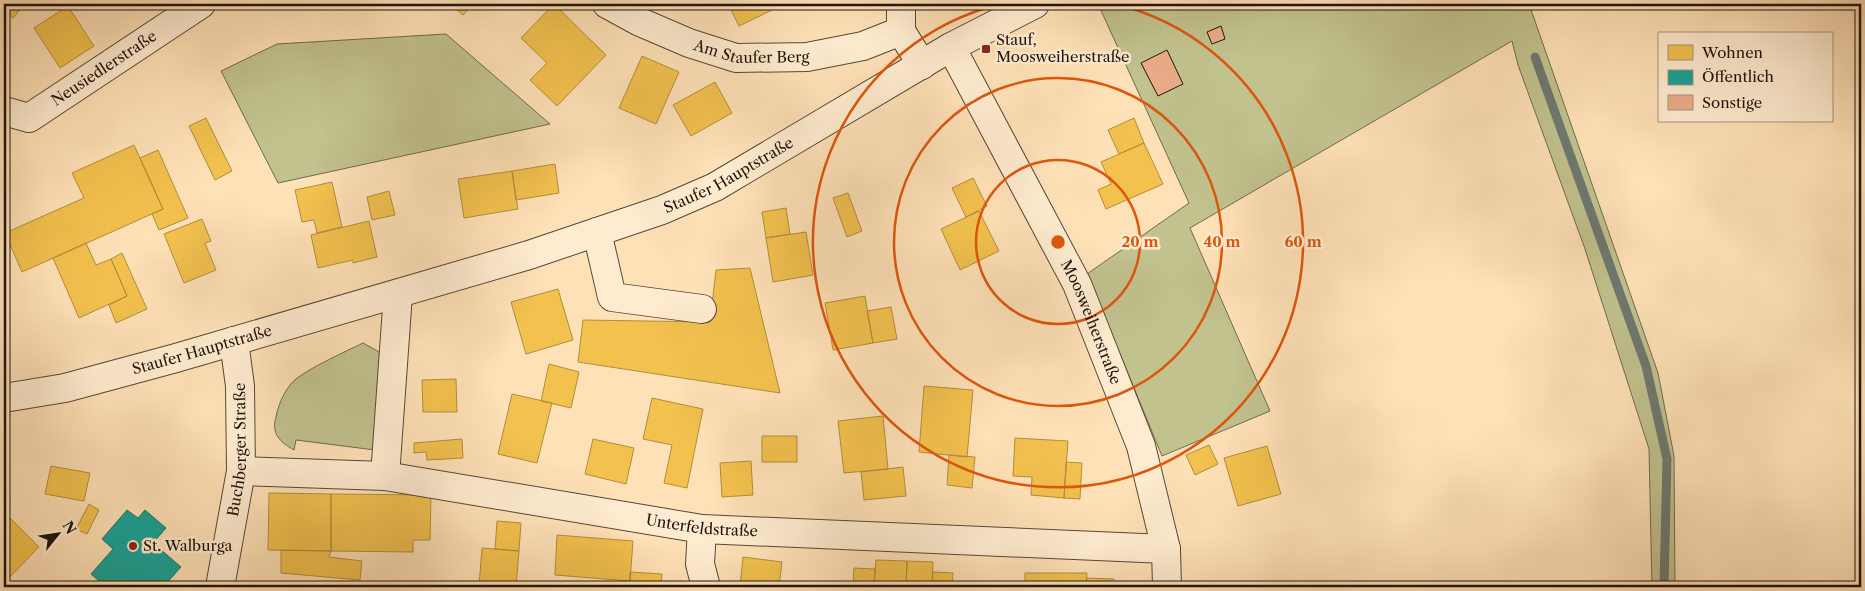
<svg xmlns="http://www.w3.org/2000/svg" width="1865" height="591" font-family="'Libre Caslon Text',serif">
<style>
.green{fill:#c1c28e;stroke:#706a4d}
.homes{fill:#f2c14e;stroke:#b38d3a}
.public{fill:#17a398;stroke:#1a786e}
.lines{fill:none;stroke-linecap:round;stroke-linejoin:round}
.stream{stroke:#6d7870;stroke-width:9}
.building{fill:#eaac88;stroke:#20130c}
.minor-casing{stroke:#584637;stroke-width:30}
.minor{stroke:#ffecd0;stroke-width:28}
.ring{fill:none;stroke:#de560c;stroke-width:2.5}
.poi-dot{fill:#8f2418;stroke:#ffecd0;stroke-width:2}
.labels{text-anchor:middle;stroke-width:5;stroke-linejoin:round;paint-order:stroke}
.poi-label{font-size:15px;fill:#20130c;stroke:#ffecd0;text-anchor:start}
.street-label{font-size:15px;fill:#20130c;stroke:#ffecd0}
.centre{fill:#de560c;stroke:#ffecd0;stroke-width:2.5}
.ring-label{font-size:15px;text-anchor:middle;font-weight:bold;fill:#de560c;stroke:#ffecd0;stroke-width:5;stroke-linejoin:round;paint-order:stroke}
</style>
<rect width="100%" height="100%" fill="#ffe1b7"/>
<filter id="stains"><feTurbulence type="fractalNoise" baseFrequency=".004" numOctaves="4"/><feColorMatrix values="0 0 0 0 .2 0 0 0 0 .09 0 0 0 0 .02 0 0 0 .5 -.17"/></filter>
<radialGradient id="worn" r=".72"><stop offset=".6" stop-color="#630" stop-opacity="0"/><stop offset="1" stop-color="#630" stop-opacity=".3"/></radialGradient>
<path class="green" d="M1098,4H1529L1658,373L1674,456L1675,587H1652L1649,449L1585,249L1518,65L1512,41L1190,228L1270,411L1162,456L1087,274L1189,203Z
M446,34L550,124L278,183L221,71L277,44Z
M363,343L381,353L375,450L296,440L294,450C280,442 271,434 276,417C278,406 283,394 290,385C299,372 347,351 363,343Z"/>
<path class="homes" d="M4,4H25L13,18L4,11Z
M454,4H474L463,15L452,5Z
M554,4L606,55L557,106L530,80L547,63L521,38Z
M728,4H769L772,10L739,26Z
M68,6L94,46L60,68L34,28Z
M642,56L679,72L656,124L619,108Z
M715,82L732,113L691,136L673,105Z
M206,118L232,171L215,180L189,126Z
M1134,118L1144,143L1119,154L1108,130Z
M1144,143L1163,184L1106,209L1098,190L1111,184L1101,162Z
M134,145L163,209L22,272L5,233L84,198L72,173Z
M158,150L188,218L159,230L152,214L163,209L140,158Z
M555,164L559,193L516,200L512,171Z
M512,171L518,209L464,218L458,179Z
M973,178L987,206L966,217L952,188Z
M332,182L342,227L317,233L314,220L302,222L295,190Z
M389,191L395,215L372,220L367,197Z
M848,193L862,231L847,237L833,198Z
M786,208L790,234L766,238L762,212Z
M979,211L999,251L960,270L941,229Z
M202,219L211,241L205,243L216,270L184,283L164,234Z
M369,221L377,257L353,263V260L318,268L311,235Z
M806,232L813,275L773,282L766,238Z
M86,243L96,265L111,259L127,296L79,318L53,258Z
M122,253L147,309L116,323L109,305L127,296L111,259Z
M750,268L780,393L578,362L583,320L710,322L716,270Z
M558,289L573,340L526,354L511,302Z
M865,296L873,343L833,350L825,303Z
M891,307L897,339L873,343L867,311Z
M549,364L579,372L571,408L541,401Z
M456,379L457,412H423L422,380Z
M924,386L973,390L967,457L919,452Z
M512,394L552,403L537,463L498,454Z
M652,398L703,409L687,488L664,483L672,445L643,439Z
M883,416L888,469L844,473L838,421Z
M762,436H797V462H762Z
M1015,438L1068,441L1064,498L1031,495L1032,477L1013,476Z
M462,439L463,458L427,460L426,452L414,453V443Z
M593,439L634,448L626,484L585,474Z
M1209,445L1218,464L1195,475L1186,455Z
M1267,446L1281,494L1238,506L1224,458Z
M949,455L975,457L972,488L947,485Z
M751,461L753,495L722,497L720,463Z
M1066,462L1082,463L1080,499L1064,498Z
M51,466L90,473L84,501L45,494Z
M903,467L906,496L864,500L861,472Z
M269,493L331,494V551L268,550Z
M331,494L431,495L430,540H413V552L331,551Z
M89,504L99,510L87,534L76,529Z
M10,518L39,547L4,583V524Z
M497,521L521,523L519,551L495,549Z
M557,535L633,541L630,581L555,575Z
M482,548L519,551L516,587L479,586Z
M281,550L331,551L329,557L362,561L360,580L281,573Z
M743,557L782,562L779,587H740Z
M876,560L907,561L906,587H874Z
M907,561L933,562L932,587H906Z
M854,568L875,569L874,587H853Z
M630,572L662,574L661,587H629Z
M933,572L953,573L952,587H932Z
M1025,573H1087L1086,587H1025Z
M1087,578L1114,579V587H1086Z
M339,583L364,587H338Z"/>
<path class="public" d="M127,510L138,518L145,510L166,528L153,543L181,567L163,587H106L91,574L113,549L102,539Z"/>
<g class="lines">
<path class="stream" d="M1535,57L1646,366L1667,459L1664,587"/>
</g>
<path class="building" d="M1221,26L1225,39L1212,44L1207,32Z
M1167,50L1183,84L1158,96L1141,63Z"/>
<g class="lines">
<defs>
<g id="minor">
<path id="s1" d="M607,4L640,22L689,43L736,58L807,57L863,46L901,31"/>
<path d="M901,4V31L922,65"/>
<path id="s2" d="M951,47L1077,284L1141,446L1166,549L1167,587"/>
<path id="s3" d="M4,111L29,118L201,4"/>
<path d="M597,232L612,297L702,309"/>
<path id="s4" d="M4,398L65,388L176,358L529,255L662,210L715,187L951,47L1035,4"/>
<path id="s5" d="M241,471L385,476L702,529L1166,549"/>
<path d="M385,476L398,294"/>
<path d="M702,529L700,564L706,587"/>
<path id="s6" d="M220,587L241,471L240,386L234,341"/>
</g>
</defs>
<use href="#minor" class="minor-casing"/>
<use href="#minor" class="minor"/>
</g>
<g class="ring">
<circle cx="1058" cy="242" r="82"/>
<circle cx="1058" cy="242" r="164"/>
<path d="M1115 4A245 245 0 1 1 1001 4"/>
</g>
<g class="poi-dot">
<rect x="981" y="44" width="10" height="10" rx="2.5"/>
<circle cx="133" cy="546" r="5"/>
</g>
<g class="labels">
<g class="poi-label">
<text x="996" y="45">Stauf,<tspan x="996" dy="17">Moosweiherstraße</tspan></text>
<text x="143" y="551">St. Walburga</text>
</g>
<g class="street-label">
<text dy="5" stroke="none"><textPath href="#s1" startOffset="155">Am Staufer Berg</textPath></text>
<text dy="5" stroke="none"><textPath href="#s3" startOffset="116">Neusiedlerstraße</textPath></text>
<text dy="5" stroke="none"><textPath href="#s4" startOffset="760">Staufer Hauptstraße</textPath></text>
<text dy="5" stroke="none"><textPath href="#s2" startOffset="309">Moosweiherstraße</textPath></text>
<text dy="5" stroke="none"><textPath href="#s4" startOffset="204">Staufer Hauptstraße</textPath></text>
<text dy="5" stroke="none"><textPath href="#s6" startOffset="139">Buchberger Straße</textPath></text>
<text dy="5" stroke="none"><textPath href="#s5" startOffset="465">Unterfeldstraße</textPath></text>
</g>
</g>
<circle cx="1058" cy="242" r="8" class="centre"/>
<g class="ring-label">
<text x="1140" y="247">20 m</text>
<text x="1222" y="247">40 m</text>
<text x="1303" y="247">60 m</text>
</g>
<rect width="1865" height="591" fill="none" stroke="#ffe1b7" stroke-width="20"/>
<rect x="5" y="5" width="1855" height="581" fill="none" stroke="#20130c" stroke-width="2.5"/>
<rect x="10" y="10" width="1845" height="571" fill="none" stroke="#20130c"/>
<rect x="1658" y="32" width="175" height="90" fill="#ffecd0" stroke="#a69582"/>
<rect x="1668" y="45" width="25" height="15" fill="#f2c14e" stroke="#a69582"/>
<text x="1702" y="58" font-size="15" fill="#20130c">Wohnen</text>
<rect x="1668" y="70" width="25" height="15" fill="#17a398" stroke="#a69582"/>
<text x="1702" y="82" font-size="15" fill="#20130c">Öffentlich</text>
<rect x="1668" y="95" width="25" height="15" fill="#eaac88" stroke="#a69582"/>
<text x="1702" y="108" font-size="15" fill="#20130c">Sonstige</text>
<g transform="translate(58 534) rotate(60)" stroke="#ffecd0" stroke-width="4" paint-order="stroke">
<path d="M0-4L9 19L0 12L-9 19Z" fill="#20130c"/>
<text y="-8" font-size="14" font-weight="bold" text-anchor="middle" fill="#20130c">N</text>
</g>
<rect width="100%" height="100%" filter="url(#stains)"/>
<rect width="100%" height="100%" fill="url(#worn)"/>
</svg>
